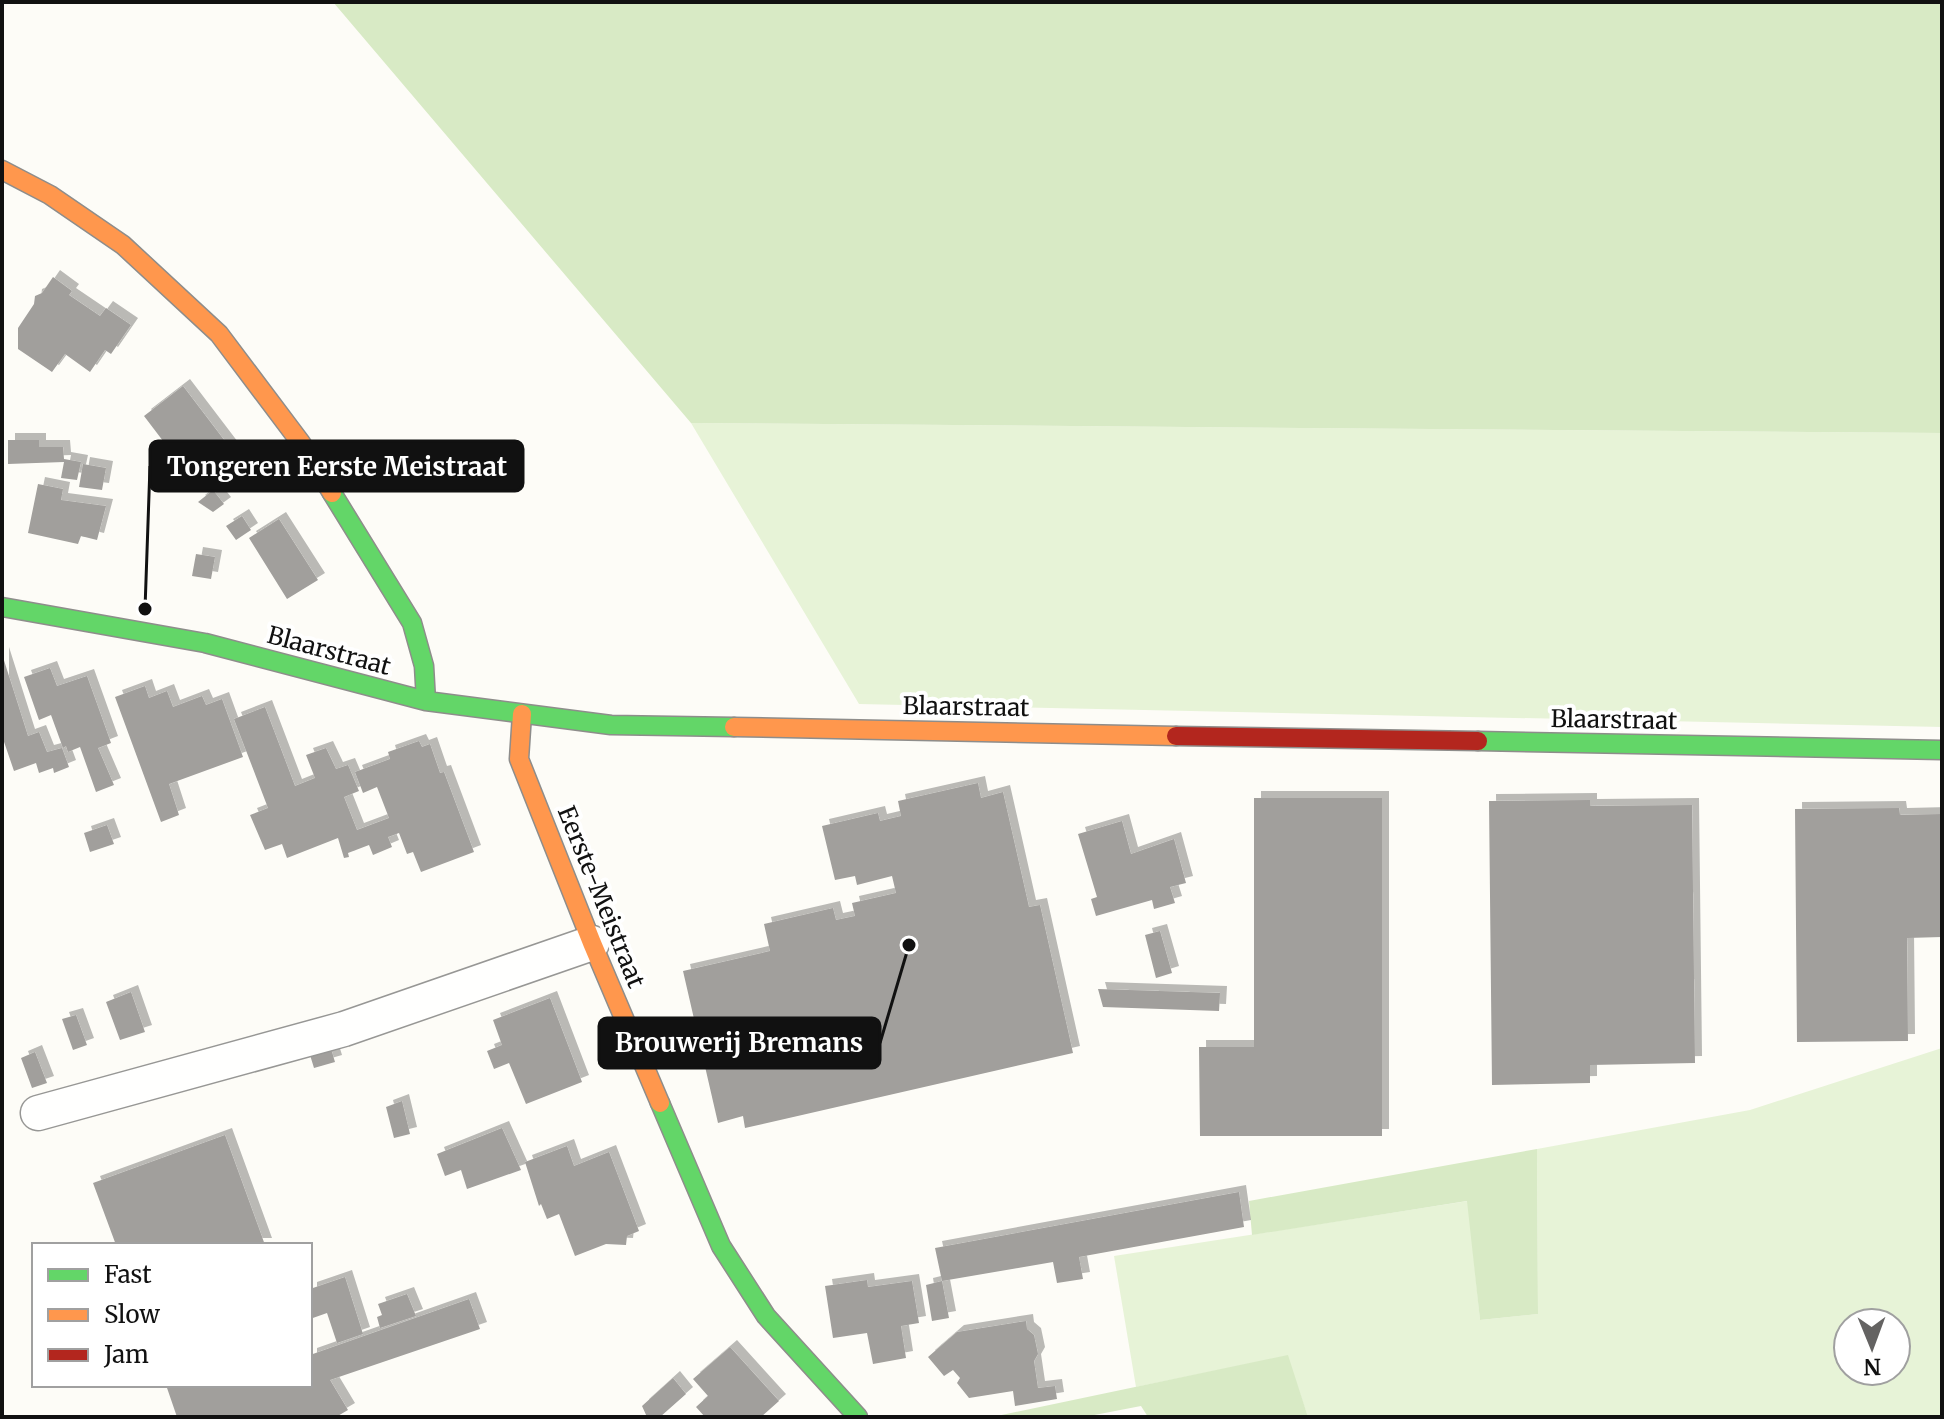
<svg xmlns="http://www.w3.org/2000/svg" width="1944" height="1419" font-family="Merriweather,serif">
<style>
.green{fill:#e7f3d7;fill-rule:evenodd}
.forest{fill:#d8eac5}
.building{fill:#a19f9c;filter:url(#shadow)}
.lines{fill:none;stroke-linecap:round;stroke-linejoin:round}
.street-casing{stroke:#979795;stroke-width:37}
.fast-casing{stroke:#8e8d8b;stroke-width:21}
.slow-casing{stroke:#8e8d8b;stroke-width:21}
.jam-casing{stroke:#8e8d8b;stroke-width:21}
.street{stroke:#fffffe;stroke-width:34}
.fast{stroke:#63d668;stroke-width:18}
.slow{stroke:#ff974d;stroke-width:18}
.jam{stroke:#b3261e;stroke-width:18}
.labels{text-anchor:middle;stroke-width:8;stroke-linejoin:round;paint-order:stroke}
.street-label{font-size:24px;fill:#111;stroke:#fff}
.leader{fill:none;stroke:#111;stroke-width:3}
.callout-dot{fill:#111;stroke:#fff;stroke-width:3}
.callout{fill:#111;stroke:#111;stroke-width:3}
.callout-label{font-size:26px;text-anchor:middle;font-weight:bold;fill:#fff}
</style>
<defs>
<filter id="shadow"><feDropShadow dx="7" dy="-7" stdDeviation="0" flood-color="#0004"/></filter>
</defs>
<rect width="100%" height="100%" fill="#fdfcf7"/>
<path class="green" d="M691,423L1942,433V727L859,704Z
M1942,1048V1417H1308L1287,1356L1136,1387L1114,1256L1468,1201L1480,1320L1538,1314L1537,1149L1750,1110ZM1848,1323H1896V1371H1848Z"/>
<path class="forest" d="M333,2H1942V433L691,423Z
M1537,1149L1538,1314L1480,1320L1467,1201L1252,1235L1249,1201Z
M1288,1355L1308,1417H1148L1141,1406L1084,1417H992Z"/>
<path class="building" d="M53,277L72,291L69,295L100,316L106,308L131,325L111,354L105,350L90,372L65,354L52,372L18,349V328L34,304L35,296L42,293Z
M183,386L234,453L195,483L144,416Z
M8,440H39V447H63L64,459L81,462L77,480L61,478L64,462L8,464Z
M83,464L106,468L102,490L79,487Z
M38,484L63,489L61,500L106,506L97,540L81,536L78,544L28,533Z
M213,490L224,504L213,512L198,502Z
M242,516L251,530L236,540L226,526Z
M279,519L318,580L287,599L249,538Z
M196,554L215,557L211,579L192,576Z
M2,654L28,736L39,732L47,752L62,748L69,767L54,773L53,768L39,773L36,763L14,771L2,736Z
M50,668L57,686L87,676L111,743L98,748L114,785L96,792L80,747L68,752L66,746L63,748L51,715L39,720L24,677Z
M145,686L149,698L167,691L173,707L202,696L206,705L222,699L243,757L169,784L179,815L161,822L115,697Z
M265,707L295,786L315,778L306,755L326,748L336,769L348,765L359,791L344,797L357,830L389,818L377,787L363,793L355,772L390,759L388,752L419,741L422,747L430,744L440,773L444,772L474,852L421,872L413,852L407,854L399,833L388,837L392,847L373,855L369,845L348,853L349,857L344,858L338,838L287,858L282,844L265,850L250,815L268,808L234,719Z
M978,783L981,798L1003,792L1029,907L1040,905L1073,1053L745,1128L743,1116L718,1123L683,971L770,951L764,924L833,908L836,920L855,916L852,903L896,893L892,876L857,885L855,876L835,880L822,826L878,813L880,821L901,816L898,801Z
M1254,798H1382V1136H1200L1199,1047H1254Z
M1590,800V806L1692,805L1695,1063L1590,1065V1083L1492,1085L1489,801Z
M1899,808L1900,815L1942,814V937L1907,938L1908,1041L1797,1042L1795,809Z
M1122,821L1131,854L1174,839L1186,883L1170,887L1175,903L1154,909L1152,900L1096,916L1091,899L1097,897L1078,834Z
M107,825L114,844L90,852L84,833Z
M1160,931L1172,973L1156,978L1145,935Z
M1098,989L1220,993L1219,1011L1103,1007Z
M131,992L145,1032L120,1040L106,1002Z
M550,998L582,1082L526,1104L509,1063L494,1069L487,1051L502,1045L493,1020Z
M76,1015L87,1045L73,1050L62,1019Z
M331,1049L335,1062L314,1068L310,1055Z
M35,1052L47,1083L32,1088L21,1058Z
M402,1101L410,1134L394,1138L386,1107Z
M502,1128L521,1170L467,1189L461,1170L445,1176L437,1154Z
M225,1135L265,1245H116L93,1183Z
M567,1146L574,1166L609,1152L639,1231L627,1236L626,1245L606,1244L575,1256L559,1214L547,1219L541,1204L539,1206L525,1162Z
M1239,1192L1244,1227L1079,1257L1083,1279L1057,1283L1053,1262L942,1281L935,1248Z
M345,1277L363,1334L337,1343L327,1313L310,1319V1289Z
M867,1280L868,1287L912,1281L919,1323L901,1326L906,1358L873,1364L867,1333L833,1338L825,1286Z
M942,1281L949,1318L932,1321L926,1285Z
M407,1294L416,1316L380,1328L377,1317L382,1315L378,1304Z
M469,1299L480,1329L330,1380L348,1410L336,1417H177L166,1385H310V1355Z
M1026,1321L1027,1329L1034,1335L1038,1354L1034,1361L1038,1388L1055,1386L1057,1399L1015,1406L1013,1391L969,1398L957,1383L960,1378L953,1370L944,1376L928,1357L957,1332Z
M730,1347L779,1401L761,1417H705L696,1407L708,1396L693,1379Z
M673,1378L686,1394L660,1417H647L642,1406Z"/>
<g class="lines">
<defs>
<path id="street" d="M38,1113L344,1029L592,943"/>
<path id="fast" d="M332,493L412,623L424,666L426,701
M2,607L205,643L426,701L611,725L734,727
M1478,741L1942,750
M660,1103L721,1246L766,1316L858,1417"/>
<path id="slow" d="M2,170L50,195L123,245L219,334L301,443L332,493
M522,714L519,759L592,943L660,1103
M734,727L1176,736"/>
<path id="jam" d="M1176,736L1478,741"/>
</defs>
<use href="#street" class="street-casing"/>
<use href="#fast" class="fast-casing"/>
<use href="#slow" class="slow-casing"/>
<use href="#jam" class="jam-casing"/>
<use href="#street" class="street"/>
<use href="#fast" class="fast"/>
<use href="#slow" class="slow"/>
<use href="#jam" class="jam"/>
</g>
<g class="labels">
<g class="street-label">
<text transform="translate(329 651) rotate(15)" y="8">Blaarstraat</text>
<text transform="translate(966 707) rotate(1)" y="8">Blaarstraat</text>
<text transform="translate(1614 720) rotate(1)" y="8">Blaarstraat</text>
<text transform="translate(601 897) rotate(68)" y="8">Eerste-Meistraat</text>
</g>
</g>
<path class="leader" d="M145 609L150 466M909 945L880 1043"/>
<g class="callout-dot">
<circle cx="145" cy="609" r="8"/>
<circle cx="909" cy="945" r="8"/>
</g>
<g class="callout">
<rect x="150" y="441" width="373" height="50" rx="8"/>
<rect x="599" y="1018" width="281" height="50" rx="8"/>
</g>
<g class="callout-label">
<text x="337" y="476">Tongeren Eerste Meistraat</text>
<text x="739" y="1052">Brouwerij Bremans</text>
</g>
<rect width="1944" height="1419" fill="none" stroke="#111111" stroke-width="8"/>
<rect x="32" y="1243" width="280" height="144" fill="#ffffff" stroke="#a0a0a0" stroke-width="2"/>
<rect x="48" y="1269" width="40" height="12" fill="#63d668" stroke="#a0a0a0" stroke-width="2"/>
<text x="104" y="1283" font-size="24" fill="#111111">Fast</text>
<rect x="48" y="1309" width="40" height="12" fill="#ff974d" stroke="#a0a0a0" stroke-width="2"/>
<text x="104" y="1323" font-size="24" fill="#111111">Slow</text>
<rect x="48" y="1349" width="40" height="12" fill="#b3261e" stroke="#a0a0a0" stroke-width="2"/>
<text x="104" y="1363" font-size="24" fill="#111111">Jam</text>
<g transform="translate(1872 1347) rotate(179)"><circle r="38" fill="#ffffff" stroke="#a0a0a0" stroke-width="2"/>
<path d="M0-6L14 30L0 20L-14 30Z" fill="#646362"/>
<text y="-12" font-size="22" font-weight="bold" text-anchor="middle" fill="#111111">N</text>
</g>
</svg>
